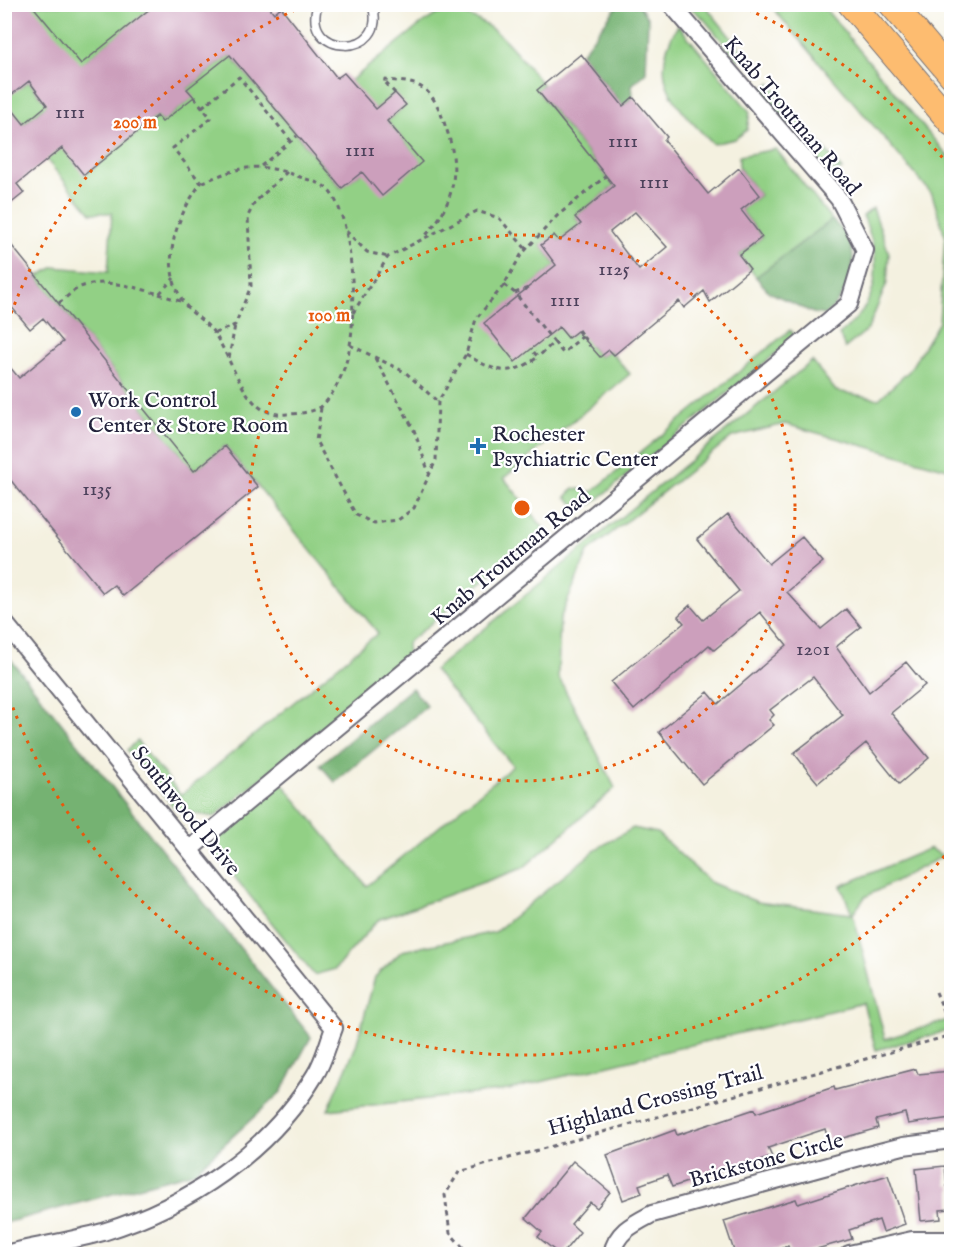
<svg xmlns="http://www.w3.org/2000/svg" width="956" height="1259" font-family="'IM FELL English',serif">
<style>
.green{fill:#92d085;stroke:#5a7960;stroke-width:1.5}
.forest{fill:#75b272;stroke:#4c6a56;stroke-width:1.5}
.building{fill:#cc9fbc;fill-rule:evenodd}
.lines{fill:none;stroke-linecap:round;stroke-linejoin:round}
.lane-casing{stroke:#6c6a75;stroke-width:11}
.street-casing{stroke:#6c6a75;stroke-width:20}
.primary-casing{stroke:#6c6a75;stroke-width:28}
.path{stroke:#6c6a75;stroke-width:3;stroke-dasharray:4.5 4.5;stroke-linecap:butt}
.lane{stroke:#fff;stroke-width:8}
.street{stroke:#fff;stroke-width:16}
.primary{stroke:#fdbc70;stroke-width:26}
.ring{fill:none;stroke:#e8590c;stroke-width:3;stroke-dasharray:3 6}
.poi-dot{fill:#1f6fb2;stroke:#fff;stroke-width:2}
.labels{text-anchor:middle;stroke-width:4.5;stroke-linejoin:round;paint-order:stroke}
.number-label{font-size:20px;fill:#4c415b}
.street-label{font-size:22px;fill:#22223b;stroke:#fff}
.poi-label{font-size:22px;fill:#22223b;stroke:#fff;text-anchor:start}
.centre{fill:#e8590c;stroke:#fff;stroke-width:3}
.ring-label{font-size:18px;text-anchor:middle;font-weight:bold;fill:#e8590c;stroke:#fff;stroke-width:4.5;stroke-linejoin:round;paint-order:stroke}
</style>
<rect width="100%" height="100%" fill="#fff"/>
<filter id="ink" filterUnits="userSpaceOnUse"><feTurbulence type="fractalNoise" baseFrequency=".0167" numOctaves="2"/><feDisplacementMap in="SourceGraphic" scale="12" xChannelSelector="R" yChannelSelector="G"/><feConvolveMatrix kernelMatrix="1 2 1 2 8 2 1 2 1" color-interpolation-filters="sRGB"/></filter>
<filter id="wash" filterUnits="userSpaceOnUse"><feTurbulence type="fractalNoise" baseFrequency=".008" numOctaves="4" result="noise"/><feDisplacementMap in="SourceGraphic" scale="24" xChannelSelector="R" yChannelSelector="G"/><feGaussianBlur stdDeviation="1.35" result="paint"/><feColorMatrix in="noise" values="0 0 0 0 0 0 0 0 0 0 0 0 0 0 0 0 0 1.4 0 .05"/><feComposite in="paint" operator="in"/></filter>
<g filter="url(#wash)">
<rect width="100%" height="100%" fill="#f4f1e0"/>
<path class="green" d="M31,5H156L65,77Z
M687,5H705L745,55L738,60L703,18Z
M770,5H822L951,160V470L785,424L732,437L588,552L560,619L558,676L615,788L523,868L378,920L335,969L314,975L207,843L281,782L367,886L513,766L434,670L812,361L836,391L879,399L909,371L939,322L945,236L932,194Z
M454,11C500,24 514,50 543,85L537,90L614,186L575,217L581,224L559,241L541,245L556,265L528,288L568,338L603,310L590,346L600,357L609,350L630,374L504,478L545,530L407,643L408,658L214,817L176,810L127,750L137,741L181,795L378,633L225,446L194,471L37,277L54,267L108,272L112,213H91L40,152L56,140L85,175L157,116L162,122L193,97L187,89L230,55L341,188L362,172L421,162L387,121L405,106L395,93L376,109L344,86L420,25L437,14Z
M678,25L750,112L747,130L735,139L713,144C676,106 645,79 678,25Z
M5,81L20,88L29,81L41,97L53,100L24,124L5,112Z
M770,83L842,170L827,172L760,91Z
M776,149L832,220L756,277L739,255L762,237L741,210L760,195L739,168V156Z
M873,208L889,253L887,283L868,329L845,348L839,334C882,302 883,262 863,216Z
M790,330L796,337L592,504L575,505L566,497L574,488L592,492Z
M633,828L657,833L710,882L757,902L852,914L841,886L930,848L943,856L865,897L853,914L885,1039L951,1019V1030L876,1050L863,1003L508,1090L328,1110L356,1046L375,977L402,951L495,932L598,848Z"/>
<path class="forest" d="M618,5H639L648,19L646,72L632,85L633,97L623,106L581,54Z
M832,220C837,225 845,231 848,238C861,266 847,296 825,315L813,313L769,292L756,277Z
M4,651L311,1037L281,1092L194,1172L5,1223Z
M412,688L427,706L335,782L320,765Z"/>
<g id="blocks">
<path class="building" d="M4,4H31L81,64L156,4H267L274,13L281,7L337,78L344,73L376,109L395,93L406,105L387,121L422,162L382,196L362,172L342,188L230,55L187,89L194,97L162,122L157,116L84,175L62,148L17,184L24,193L4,209ZM29,81L47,105L24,124L5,100Z
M581,54L623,106L633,97L667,137L664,140L708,194L739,168L760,195L741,210L762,237L739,255L750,269L710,302L704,291L684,308L679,301L614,355L609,350L600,357L577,331L568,338L559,327L515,362L484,323L556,265L541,245L554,235L559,241L581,224L575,217L614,186L537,90ZM635,212L667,247L639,270L610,232Z
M4,236L194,471L225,446L258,487L123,596L114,585L103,593L4,472V360L19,378L63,342L43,318L30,329L4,298Z
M728,514L769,564L802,537L823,562L787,592L821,629L846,609L861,627L836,647L869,692L906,662L925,685L891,713L929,758L899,784L866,743L818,783L808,771L794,753L843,715L813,677L770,710L774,715L769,720L774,725L702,784L659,732L708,692L718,704L787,645L760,612L714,650L709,645L634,710L611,682L684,623L678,616L690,605L703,620L739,591L697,539Z
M916,1069L918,1074L951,1071V1118L908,1124L905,1113L876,1120L878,1128L829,1142L825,1129L768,1148L772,1157L748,1165L747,1162L672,1187L667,1175L639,1185L642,1193L623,1200L607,1155L675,1130L677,1135L755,1109L756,1113L834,1087L835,1090Z
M573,1161L610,1192L597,1208L590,1202L571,1224L580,1232L562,1254H559L538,1237L542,1232L526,1218Z
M945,1166L947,1186L951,1185V1209L940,1210L941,1219L921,1221L916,1169Z
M888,1175L905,1224L883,1232L879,1220L849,1230L852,1239L799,1254H791L788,1246L763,1254H735L724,1221L796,1199L798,1204Z"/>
</g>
</g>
<g filter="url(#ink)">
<use href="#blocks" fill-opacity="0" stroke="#6c6a75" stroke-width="1.5"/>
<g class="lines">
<defs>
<path id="lane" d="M318,4C299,57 391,60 372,4"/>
<path id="street" d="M4,622L334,1028C328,1043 324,1061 315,1075C269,1152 188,1206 103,1232C71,1241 37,1246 5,1254
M190,849L849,304L865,250L839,199L671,4
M612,1254C616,1232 633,1224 652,1214L860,1157L903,1146L952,1140
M849,1254L912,1240H952"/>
<path id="primary" d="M851,4L952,123
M892,4L952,75"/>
</defs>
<use href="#lane" class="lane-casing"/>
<use href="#street" class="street-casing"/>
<use href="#primary" class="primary-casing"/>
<path class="path" d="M395,93L383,80C396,81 414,81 424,89C435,97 441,113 445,125C461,167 456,204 424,237
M194,97L211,118L173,148L201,183C177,216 159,261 182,300C190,314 208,322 216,336C230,358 239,389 258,406C266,413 277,415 287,414C297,414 315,412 322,406C337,391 347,365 350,345C356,311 354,210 325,187C319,182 308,180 300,177C258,161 241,166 201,183
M202,107L239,77L291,141
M261,166L297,136
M346,231L367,252L388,257
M504,285L515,293L554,342L538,357
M515,293L528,288
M159,294L183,302
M59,303C65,299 71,292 78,288C103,277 134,287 159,294L174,278
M353,313L388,257L477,211L499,218L526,249
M578,330L590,346
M215,333L235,325L251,286L248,216L255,202L287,172
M554,342L563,353L583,336
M350,345L405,372L438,402
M466,354C494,372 510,378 538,357L531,349
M229,358L235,325
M375,358L414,430L429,473
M321,408L316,441L356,515L374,523L398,520L414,508L436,460L438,402L466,354L476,319L504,285L521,255L557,216L606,176
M936,992L952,1031
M469,1254L450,1233L445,1195L459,1172L952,1035"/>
<use href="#lane" class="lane"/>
<use href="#street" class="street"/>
<use href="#primary" class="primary"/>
</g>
</g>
<g class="ring">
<circle cx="522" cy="508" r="273"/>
<path d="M950 849A547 547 0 0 1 5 686M5 330A547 547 0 0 1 304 6M740 6A547 547 0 0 1 950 167"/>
</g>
<g class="poi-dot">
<circle cx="76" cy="412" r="6"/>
<path d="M475 437h6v6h6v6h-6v6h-6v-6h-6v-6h6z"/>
</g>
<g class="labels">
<g class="number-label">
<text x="70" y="118">1111</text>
<text x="623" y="147">1111</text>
<text x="360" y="156">1111</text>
<text x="654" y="188">1111</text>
<text x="614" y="275">1125</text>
<text x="565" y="306">1111</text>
<text x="97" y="495">1135</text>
<text x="813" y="655">1201</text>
</g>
<g class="street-label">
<text transform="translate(793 115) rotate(50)" y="8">Knab Troutman Road</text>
<text transform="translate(510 556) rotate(-40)" y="8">Knab Troutman Road</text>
<text transform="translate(187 810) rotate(51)" y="8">Southwood Drive</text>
<text transform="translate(655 1099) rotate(-15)" y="8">Highland Crossing Trail</text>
<text transform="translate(766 1159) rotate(-15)" y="8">Brickstone Circle</text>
</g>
<g class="poi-label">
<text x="88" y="407">Work Control<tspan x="88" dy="25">Center &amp; Store Room</tspan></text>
<text x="492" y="441">Rochester<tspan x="492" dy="25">Psychiatric Center</tspan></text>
</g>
</g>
<circle cx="522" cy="508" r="9" class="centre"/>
<g class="ring-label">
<text x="135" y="128">200 m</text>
<text x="329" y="321">100 m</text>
</g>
<rect width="956" height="1259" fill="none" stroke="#fff" stroke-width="24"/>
</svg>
